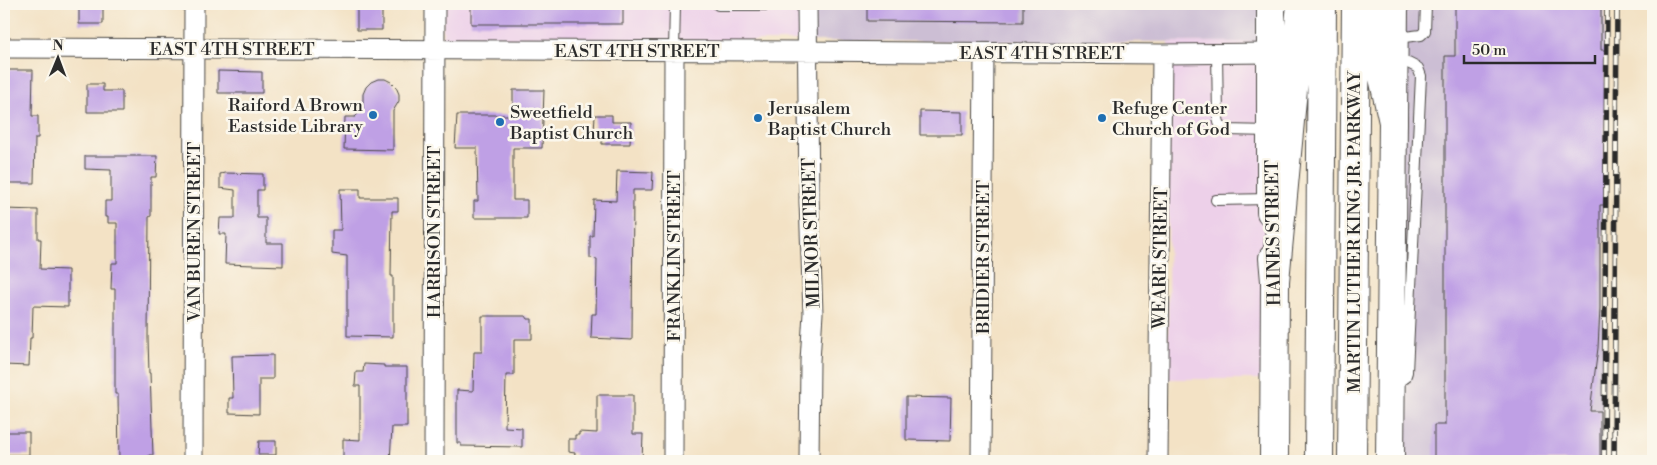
<svg xmlns="http://www.w3.org/2000/svg" width="1657" height="465" font-family="'Libre Bodoni',serif">
<style>
.built{fill:#edd0e9}
.industrial{fill:#ccbed4}
.building{fill:#bfa0e5}
.lines{fill:none;stroke-linecap:round;stroke-linejoin:round}
.lane-casing{stroke:#494642;stroke-width:12}
.street-casing{stroke:#494642;stroke-width:21}
.secondary-casing{stroke:#494642;stroke-width:30}
.highway-casing{stroke:#494642;stroke-width:30}
.lane{stroke:#fff;stroke-width:10}
.street{stroke:#fff;stroke-width:19}
.secondary{stroke:#fff;stroke-width:28}
.highway{stroke:#fff;stroke-width:28}
.rail-casing{stroke:#2b2b2b;stroke-width:5.5}
.rail{stroke:#fbf7ec;stroke-width:4;stroke-dasharray:11;stroke-linecap:butt}
.poi-dot{fill:#1f6fb2;stroke:#fbf7ec;stroke-width:2}
.labels{text-anchor:middle;stroke-width:5;stroke-linejoin:round;paint-order:stroke}
.street-label{font-size:18px;fill:#2b2b2b;stroke:#fbf7ec}
.poi-label{font-size:18px;fill:#2b2b2b;stroke:#fbf7ec;text-anchor:start}
</style>
<rect width="100%" height="100%" fill="#fbf7ec"/>
<filter id="ink" filterUnits="userSpaceOnUse"><feTurbulence type="fractalNoise" baseFrequency=".02" numOctaves="2"/><feDisplacementMap in="SourceGraphic" scale="10" xChannelSelector="R" yChannelSelector="G"/><feConvolveMatrix kernelMatrix="1 2 1 2 8 2 1 2 1" color-interpolation-filters="sRGB"/></filter>
<filter id="wash" filterUnits="userSpaceOnUse"><feTurbulence type="fractalNoise" baseFrequency=".0096" numOctaves="4" result="noise"/><feDisplacementMap in="SourceGraphic" scale="20" xChannelSelector="R" yChannelSelector="G"/><feGaussianBlur stdDeviation="1.12" result="paint"/><feColorMatrix in="noise" values="0 0 0 0 0 0 0 0 0 0 0 0 0 0 0 0 0 1.4 0 .05"/><feComposite in="paint" operator="in"/></filter>
<g filter="url(#wash)">
<rect width="100%" height="100%" fill="#f3e2c5"/>
<path class="built" d="M443,4H798V41H443Z
M1169,42H1267L1265,379H1168Z"/>
<path class="industrial" d="M798,4H1267V42L798,41Z
M1402,4H1605L1603,461H1398Z"/>
<g id="blocks">
<path class="building" d="M79,4H103V24H79Z
M357,4H382V30H357Z
M471,4H623V24H471Z
M867,4H1023V22L867,21Z
M1455,4H1601V50H1605L1604,205H1600V308L1598,348L1590,411H1600V461H1434V425H1445V56H1455Z
M4,70H33L32,116H38V138H35L34,183H4Z
M218,71L262,72V93H218Z
M378,79H385L391,82L396,87L399,94V101L393,111V150L344,149L345,117H355L363,109V94L366,87L371,82Z
M87,84H103V91H122V112H87Z
M513,90H544L542,148H513V200H527V218H474V201H478L477,148H455L457,115H513Z
M920,111L962,112V135H920Z
M595,115H612V122H631L630,144H602V133H594Z
M85,156H157L156,177H151V216L149,217L148,338L149,373H150L153,455H149V461H119L118,394H115V289H111L112,263H117V223H108V217H105V201H111V170L85,169Z
M617,171L653,172L652,190H633L632,340L591,338L592,314H596L597,259L590,258V236H593L594,200L616,201Z
M225,173L263,174V190H257V218H266V243H283V266L225,264L226,234H219L220,218H235V190L220,188V174Z
M340,189H360V198H398V211H392L391,276H393V337L347,336V256L332,254V230H341Z
M4,209L38,210V239H41L40,269L68,270V307L33,306L32,338H30L29,366L4,365Z
M482,316H526L528,319H532V339H514V375H506L505,427L522,428V447L461,446V443H457V390L473,391L474,352H482Z
M273,355V379H259V414L229,413V398H233L232,356Z
M364,364L384,365V367H407V427H392L390,461H343V439L360,440V386H355L356,372H363Z
M597,395H633V434H643L642,461H574L575,453L568,452V439H575V435H579V432L597,433Z
M906,397L951,398L950,441L906,440Z
M4,432H29V455H4Z
M259,441H276V455H258Z"/>
</g>
</g>
<g filter="url(#ink)">
<use href="#blocks" fill-opacity="0" stroke="#494642" stroke-width="1"/>
<g class="lines">
<defs>
<path id="lane" d="M718,4V5H767V4
M1396,38L1421,35L1425,31L1426,4
M674,51L675,4
M1217,53L1218,118C1219,125 1221,127 1226,130L1270,131
M1216,200L1270,199
M1391,379L1405,378L1407,372L1421,76L1418,68L1408,63L1394,64"/>
<path id="street" d="M807,4L809,202L813,313L810,361L809,461
M4,48L797,51L1162,54L1271,53
M193,461L194,4
M434,461L435,4
M673,461L674,51
M981,461L984,53
M1158,461L1162,54"/>
<path id="secondary" d="M1271,212V4
M1273,258L1275,281L1274,461
M1390,461L1394,4"/>
<path id="highway" d="M1372,4L1378,55L1393,122
M1275,281L1301,4
M1319,461L1322,4
M1352,461L1356,4"/>
</defs>
<use href="#lane" class="lane-casing"/>
<use href="#street" class="street-casing"/>
<use href="#secondary" class="secondary-casing"/>
<use href="#highway" class="highway-casing"/>
<use href="#lane" class="lane"/>
<use href="#street" class="street"/>
<use href="#secondary" class="secondary"/>
<use href="#highway" class="highway"/>
<defs>
<path id="rail" d="M1604,461L1607,4
M1614,461L1617,4"/>
</defs>
<use href="#rail" class="rail-casing"/>
<use href="#rail" class="rail"/>
</g>
</g>
<g class="poi-dot">
<circle cx="373" cy="115" r="5"/>
<circle cx="758" cy="118" r="5"/>
<circle cx="1102" cy="118" r="5"/>
<circle cx="500" cy="122" r="5"/>
</g>
<g class="labels">
<g class="street-label">
<text x="232" y="55">EAST 4TH STREET</text>
<text x="637" y="57">EAST 4TH STREET</text>
<text x="1042" y="59">EAST 4TH STREET</text>
<text transform="translate(194 232) rotate(-90)" y="6">VAN BUREN STREET</text>
<text transform="translate(434 232) rotate(-90)" y="6">HARRISON STREET</text>
<text transform="translate(1354 232) rotate(-90)" y="6">MARTIN LUTHER KING JR. PARKWAY</text>
<text transform="translate(811 233) rotate(-92)" y="6">MILNOR STREET</text>
<text transform="translate(1273 233) rotate(-91)" y="6">HAINES STREET</text>
<text transform="translate(674 256) rotate(-90)" y="6">FRANKLIN STREET</text>
<text transform="translate(983 257) rotate(-90)" y="6">BRIDIER STREET</text>
<text transform="translate(1160 258) rotate(-89)" y="6">WEARE STREET</text>
</g>
<g class="poi-label">
<text x="363" y="111" text-anchor="end">Raiford A Brown<tspan x="363" dy="21">Eastside Library</tspan></text>
<text x="768" y="114">Jerusalem<tspan x="768" dy="21">Baptist Church</tspan></text>
<text x="1112" y="114">Refuge Center<tspan x="1112" dy="21">Church of God</tspan></text>
<text x="510" y="118">Sweetfield<tspan x="510" dy="21">Baptist Church</tspan></text>
</g>
</g>
<rect width="1657" height="465" fill="none" stroke="#fbf7ec" stroke-width="20"/>
<g transform="translate(58 58) rotate(1)" stroke="#fbf7ec" stroke-width="4" paint-order="stroke">
<path d="M0-4L9 19L0 12L-9 19Z" fill="#2b2b2b"/>
<text y="-8" font-size="14" font-weight="bold" text-anchor="middle" fill="#2b2b2b">N</text>
</g>
<path d="M1464 55v8h131v-8" fill="none" stroke="#2b2b2b" stroke-width="2.5"/>
<text x="1472" y="55" font-size="15" fill="#2b2b2b" stroke="#fbf7ec" stroke-width="4" paint-order="stroke">50 m</text>
</svg>
